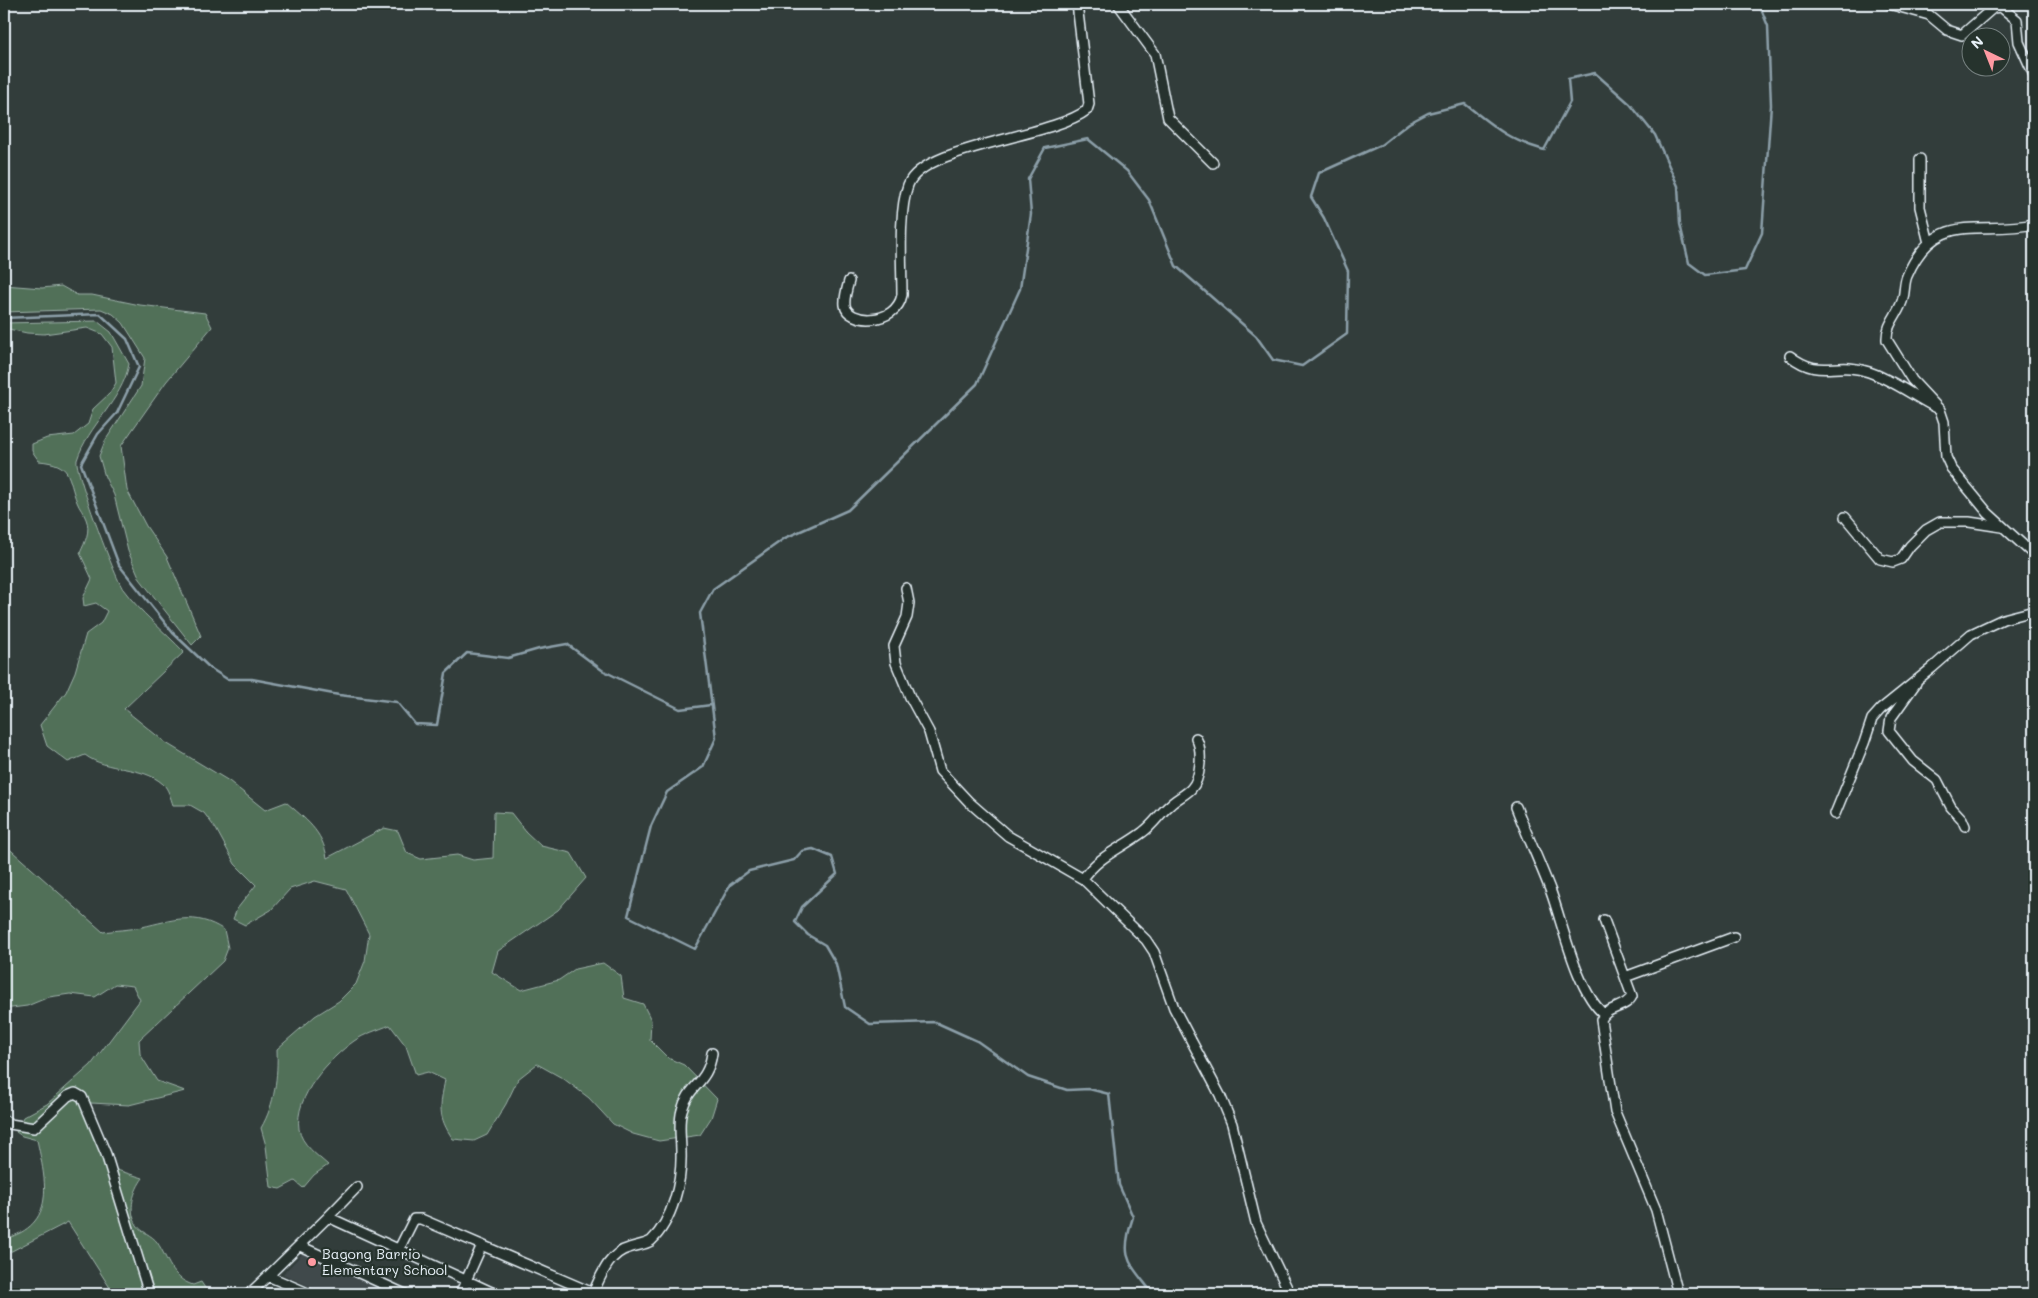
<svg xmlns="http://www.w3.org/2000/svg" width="2038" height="1298" font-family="Mali,sans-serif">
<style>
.built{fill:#40494c}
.green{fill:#517059;stroke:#9cb0a8}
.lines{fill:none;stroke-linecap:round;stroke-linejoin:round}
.stream{stroke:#8c9fa9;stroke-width:2.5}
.street-casing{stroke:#e8f1f8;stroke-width:12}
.street{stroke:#26332d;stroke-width:9}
.poi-dot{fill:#ff9aa2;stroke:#26332d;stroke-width:2}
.labels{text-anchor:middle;stroke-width:4.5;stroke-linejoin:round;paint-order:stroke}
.poi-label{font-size:14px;fill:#e8f1f8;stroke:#26332d;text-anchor:start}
</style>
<rect width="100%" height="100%" fill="#323d3b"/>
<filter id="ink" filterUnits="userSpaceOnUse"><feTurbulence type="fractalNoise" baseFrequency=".02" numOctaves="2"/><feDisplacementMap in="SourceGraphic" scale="10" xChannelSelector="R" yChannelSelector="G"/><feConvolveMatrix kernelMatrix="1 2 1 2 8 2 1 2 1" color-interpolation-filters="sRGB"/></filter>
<g filter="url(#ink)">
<path class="built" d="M305,1251L399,1294H326L283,1274Z"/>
<path class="green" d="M4,285L42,288L61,286L77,295H92L140,305L205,313L212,327L166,382L121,446L127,490L146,526L167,557L201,636L192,645L140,579L128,551L114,495L105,477L99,456L105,441L141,386L145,358L123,323L113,314L101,309L4,312Z
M97,321L111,332L129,364C122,401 88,425 77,460C74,469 115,578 123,589C139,611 165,632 184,652L124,709L166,743L229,781L265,810L286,802C305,819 323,831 327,858L384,828L398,831L407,853L421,859L457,855L473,860L493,858L494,812L511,813L526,832L541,846L571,853L586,878L558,910L498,951L492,972L521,990L559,980L575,969L603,963L621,976L624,998L643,1004L651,1020L650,1040L668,1058L684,1065L717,1099L711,1118L700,1135L659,1141L633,1134L613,1124L589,1098L564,1079L537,1064L518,1079L506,1104L487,1135L474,1141L453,1139C437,1116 440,1106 445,1080L428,1072L416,1075L406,1046L390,1025C378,1030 364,1034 354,1041C329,1059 294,1096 299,1129C301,1144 318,1156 328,1165L314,1175L303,1188L295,1181L280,1189L271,1187L266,1146L261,1128C275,1104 278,1076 277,1049L315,1016L339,1001L356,984L365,961L369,934L346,889L315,881L290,889L271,910L245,925L233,919L237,909L256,885L235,864L216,829L204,813L190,805H173C171,799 168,788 163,784C142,765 107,772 85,755L68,762L47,746L40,725L66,692L75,672L86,634L101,623L107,611L96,603L84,606L83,598L92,579L80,553C85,542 91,531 86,519C84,513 79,508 77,502C67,477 73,464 39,461L32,451V444L47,438L74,435L88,424L93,409L109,394L116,383L112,347L102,334L87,328L44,334L27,333L4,328V323Z
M4,844L103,932C116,930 129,930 142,927C173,920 195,911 224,930L228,948L223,961L139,1040L140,1054L157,1081L185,1091L129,1105L91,1103L83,1110L107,1167L143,1178C134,1190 127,1210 137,1225C141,1232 152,1235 157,1242C169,1260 171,1278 193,1285L201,1282L209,1294H114L68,1222L4,1255V1239C57,1225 46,1182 37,1140L22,1136L16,1132L23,1117L47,1104L91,1065L140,1000L133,986L115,984L95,997L70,994L49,997L27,1006L4,1009Z"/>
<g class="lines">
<path class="stream" d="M4,318L100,314L127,339L139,367L117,413L98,434L81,464L119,565L173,633L210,668L227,679H252L339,695L397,702L415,724L437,725L446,673L467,653L508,658L539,649L567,644L602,670L680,709L711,705
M1153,1294C1129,1262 1119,1259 1133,1217L1119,1185L1109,1094L1089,1089L1067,1090L1028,1077L977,1041L935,1022L870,1024L845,1007L836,964L825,945L808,935L795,922L802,907L837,874L832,857L813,849L802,851L794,860L749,871L730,885L695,949L628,916L651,826L667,792L703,767L716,738L700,613L713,589L785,538L848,510L977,384L1020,289L1031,214L1028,179L1045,148L1088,139L1127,171L1149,200L1176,266L1256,336L1273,360L1302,366L1347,334L1348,271L1324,218L1311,197L1319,173L1381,145L1409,123L1428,113L1465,104C1494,127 1508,140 1544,150L1570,102L1568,79L1595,73L1630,104L1655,135L1678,186L1680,224L1689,263L1705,275L1745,270L1762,233L1771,105L1768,26L1759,4"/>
<defs>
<path id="street" d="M1118,4L1155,54L1168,118L1213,163
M1889,4L1929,15L1947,30L1962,35L1993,8L2001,7L2017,20L2019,42L2034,75
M1920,159V207L1929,243
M2034,224C1980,236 1936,208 1907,276C1904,283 1905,290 1903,298C1900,313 1886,323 1887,340L1912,380L1940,410L1944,422L1946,457L1951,468L1988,513L2034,555
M849,281C847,288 844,298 845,305C847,324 896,326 902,295C902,264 898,213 908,185C923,145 1051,138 1087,110L1089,104L1077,4
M1790,356C1821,380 1835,360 1869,372C1893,380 1915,397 1937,408
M1845,517L1880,559L1893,562L1901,559L1910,546L1926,530L1940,522H1969L2002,527
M906,588L909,603L907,617L894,646L896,663L910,697L929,732L940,771L969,802L1008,836L1083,879L1146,940L1154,952L1174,1008L1220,1095L1232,1124L1256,1223L1290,1294
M1916,683L1891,718L1889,731L1913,761L1937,780L1951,807L1962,819L1965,826
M1516,807C1527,835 1540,863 1551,892C1563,925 1577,992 1604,1014
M1835,814L1864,743L1872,719L1881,709L1932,668L1971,634L2003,619L2034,611
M1083,879C1098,856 1122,848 1143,832C1154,824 1160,813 1170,805C1176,799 1185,795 1191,789C1201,779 1203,750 1196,738
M1604,920L1632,996C1626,1009 1606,1006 1601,1020L1615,1112L1656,1210L1678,1294
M1625,977L1734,937
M4,1120L10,1124L34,1128L68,1096L75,1093L82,1097L106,1154L149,1294
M328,1217L357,1187
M300,1246L405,1294
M398,1251L414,1219H421L593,1293C601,1276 609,1253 629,1248C637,1245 644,1245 651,1241C673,1220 682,1181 681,1152C681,1138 678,1123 682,1110C689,1084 708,1084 712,1053
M268,1276L328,1217L496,1294
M249,1294L268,1276L310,1294
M460,1294L482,1245"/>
</defs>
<use href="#street" class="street-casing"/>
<use href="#street" class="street"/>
</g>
</g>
<circle class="poi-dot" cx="312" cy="1262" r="5"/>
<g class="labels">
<g class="poi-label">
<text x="322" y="1259">Bagong Barrio<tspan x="322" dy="16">Elementary School</tspan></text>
</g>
</g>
<rect width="2038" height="1298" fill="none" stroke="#26332d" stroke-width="20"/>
<rect x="10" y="10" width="2018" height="1278" fill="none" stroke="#e8f1f8" stroke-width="2" filter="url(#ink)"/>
<g transform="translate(1986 52) rotate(317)"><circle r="24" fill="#26332d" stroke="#747f7e"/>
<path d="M0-4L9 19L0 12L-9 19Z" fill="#ff9aa2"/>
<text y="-8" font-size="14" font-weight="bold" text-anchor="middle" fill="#e8f1f8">N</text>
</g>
</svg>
